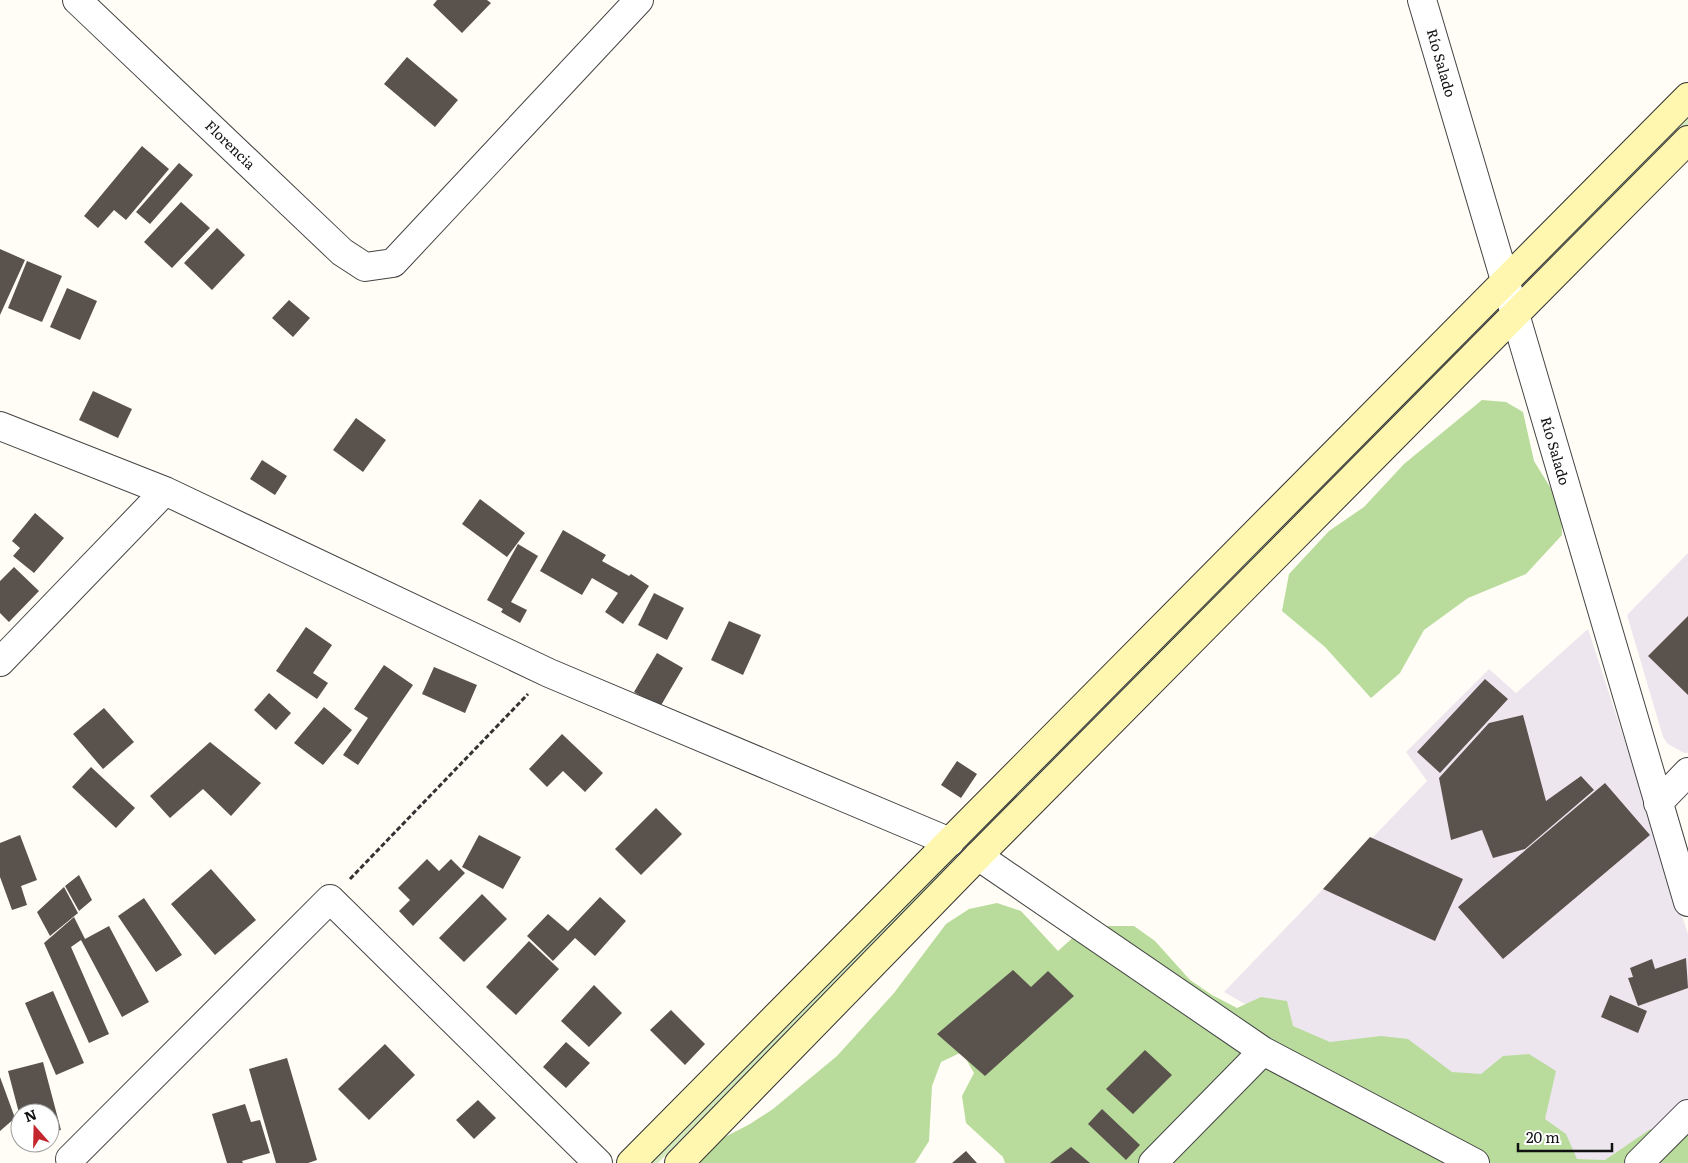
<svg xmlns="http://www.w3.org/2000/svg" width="1688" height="1163" font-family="Literata,serif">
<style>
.industrial{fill:#eee6ef}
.green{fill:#d5ebbd}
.forest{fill:#b9dc9c}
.building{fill:#5a524d}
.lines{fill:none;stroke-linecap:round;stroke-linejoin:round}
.minor-casing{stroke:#444;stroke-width:30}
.tertiary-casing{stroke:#444;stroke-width:30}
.secondary-casing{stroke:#333;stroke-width:30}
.path{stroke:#333;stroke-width:3;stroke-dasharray:5 2.5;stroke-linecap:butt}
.minor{stroke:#fff;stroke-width:28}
.tertiary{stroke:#fff;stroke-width:28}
.secondary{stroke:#fff6b0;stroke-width:28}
.labels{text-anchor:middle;stroke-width:5;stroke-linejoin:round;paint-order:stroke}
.street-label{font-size:14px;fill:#111;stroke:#fff}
</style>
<rect width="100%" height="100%" fill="#fffdf5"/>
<path class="industrial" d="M1688,553V753H1684L1668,744L1663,737L1627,615Z
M1588,629L1688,934V1101L1623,1163H1517L1224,992L1427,781L1406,752L1489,669L1516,693Z"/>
<path class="green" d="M1688,112V125L1551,263L1544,261Z
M1457,349L1460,351L658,1163H647Z"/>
<path class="forest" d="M1482,400L1506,402L1523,412L1534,461L1561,505L1562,535L1526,574L1468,598L1424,630L1400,673L1371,698L1325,647L1282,611L1289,574L1329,531L1364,507L1404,464Z
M997,903L1021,911L1058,951L1078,933L1104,926H1134L1155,941L1190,980L1212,995L1237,1008L1261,997L1287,1001L1293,1026L1330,1042L1381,1036L1408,1039L1452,1072L1481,1074L1503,1056L1529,1054L1556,1071L1545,1119L1566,1134L1577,1159L1605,1160L1649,1130L1688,1120V1163H1005L1003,1157L966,1123L962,1096L974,1073L962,1052L941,1062L932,1086L929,1141L915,1163H689L702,1149L750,1124L773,1109L837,1056L894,993L946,924L969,909Z"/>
<path class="building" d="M437,0H487L491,3L462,33L433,5Z
M407,57L458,100L435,127L384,84Z
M142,146L169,169L126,220L114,210L98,228L84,216Z
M179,163L193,175L150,224L136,212Z
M181,202L210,228L172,268L144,242Z
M217,228L245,255L212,290L184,263Z
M0,249L25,260L0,315Z
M27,261L62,276L42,322L8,308Z
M67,288L97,301L80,340L50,327Z
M289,300L310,318L293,337L272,318Z
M93,391L132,409L118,438L79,420Z
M356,418L386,440L363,472L333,450Z
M262,460L287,476L275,495L250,479Z
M480,499L525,533L507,557L462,524Z
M35,513L64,538L34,573L13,556L20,548L12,541Z
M563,530L606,555L602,561L629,576L631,574L649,586L623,624L605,612L618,593L592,578L582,595L540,571Z
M518,544L538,556L511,602L527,610L520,623L501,612L503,609L487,600Z
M14,567L39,591L9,622L0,613V581Z
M654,593L684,608L667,640L638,625Z
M1688,616V695L1648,656Z
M729,621L761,635L743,675L711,660Z
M306,627L332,645L313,673L328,683L317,699L276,671Z
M657,653L683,668L660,707L634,692Z
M384,665L413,685L358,765L343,755L368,718L354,709Z
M434,667L477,685L465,713L422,694Z
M1485,679L1508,699L1440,773L1417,752Z
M269,693L291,713L276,730L254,710Z
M324,707L352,730L323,765L294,743Z
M104,708L134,742L103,769L73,734Z
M1523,715L1546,801L1581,776L1594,790L1525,849L1493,858L1482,830L1451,840L1439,778L1489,723Z
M562,734L603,773L585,792L563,771L547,787L529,769Z
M210,742L261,783L231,816L203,789L170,818L150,796Z
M957,761L977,774L961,798L941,785Z
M91,767L135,808L116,828L72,787Z
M1605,783L1650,835L1503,959L1458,907Z
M656,808L682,834L641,875L615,849Z
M20,835L37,880L21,886L27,905L12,910L0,877V843Z
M479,835L521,857L503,889L462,867Z
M1370,837L1463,879L1435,941L1323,889Z
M427,859L439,871L451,859L465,873L413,926L399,911L410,900L398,888Z
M211,869L256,920L215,955L171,904Z
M79,875L92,900L79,911L65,886Z
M64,887L78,913L50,936L37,912Z
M482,894L507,919L464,962L439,938Z
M600,897L626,921L595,956L575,938L553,961L527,936L548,914L568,931Z
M144,898L182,955L156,972L118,916Z
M74,917L85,939L109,926L149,1002L122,1017L81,940L71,947L109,1034L89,1043L44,943Z
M529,941L559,969L516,1015L486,987Z
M1686,958L1688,988L1638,1006L1628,978L1633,977L1630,968L1652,959L1655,969Z
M1013,970L1031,987L1048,971L1074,996L985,1076L937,1034Z
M594,985L622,1013L589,1047L561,1021Z
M53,991L84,1063L56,1075L25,1003Z
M1610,995L1647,1011L1638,1033L1601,1017Z
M671,1010L705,1044L685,1065L650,1030Z
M566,1042L590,1063L566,1088L543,1067Z
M385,1044L415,1075L369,1120L338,1089Z
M1145,1050L1172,1075L1133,1114L1106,1089Z
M287,1058L317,1160L308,1163H276L249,1069Z
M43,1062L61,1130L50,1132V1113H19L8,1071Z
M0,1077L15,1118L0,1131Z
M478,1100L496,1118L474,1139L456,1120Z
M245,1104L251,1122L260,1120L270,1153L242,1161L243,1163H227L212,1114Z
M1102,1109L1140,1145L1126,1160L1088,1124Z
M1071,1147L1090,1163H1050Z
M966,1151L977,1163H952Z"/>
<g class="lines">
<defs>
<path id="minor" d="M77,0L342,252L365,267L393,263L639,0
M1515,314L1688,902
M0,426L165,491L549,673L950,842
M0,662L165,491
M1658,803L1688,772
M978,856L1263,1051L1475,1163
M70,1159L330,899L598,1163
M1153,1163L1263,1051
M1639,1163L1688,1114"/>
<path id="tertiary" d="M1422,0L1515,314"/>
<path id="secondary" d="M631,1163L1688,97
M679,1163L978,856L1688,140"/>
</defs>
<use href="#minor" class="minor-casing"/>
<use href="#tertiary" class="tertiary-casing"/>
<use href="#secondary" class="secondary-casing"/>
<path class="path" d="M350,879L528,694"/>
<use href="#minor" class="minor"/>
<use href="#tertiary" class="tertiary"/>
<use href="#secondary" class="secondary"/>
</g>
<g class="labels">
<g class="street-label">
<text transform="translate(1441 63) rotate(74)" y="5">Río Salado</text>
<text transform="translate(230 145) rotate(44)" y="5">Florencia</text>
<text transform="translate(1555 451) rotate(74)" y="5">Río Salado</text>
</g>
</g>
<g transform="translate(35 1128) rotate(340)"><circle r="24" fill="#ffffff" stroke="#a0a0a0"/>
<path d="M0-4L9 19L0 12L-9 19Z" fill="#c4262e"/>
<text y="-8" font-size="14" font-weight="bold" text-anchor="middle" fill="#111111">N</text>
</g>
<path d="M1518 1143v8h94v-8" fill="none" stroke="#111111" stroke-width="2.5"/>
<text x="1526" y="1143" font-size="15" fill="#111111" stroke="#ffffff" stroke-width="4" paint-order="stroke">20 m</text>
</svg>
